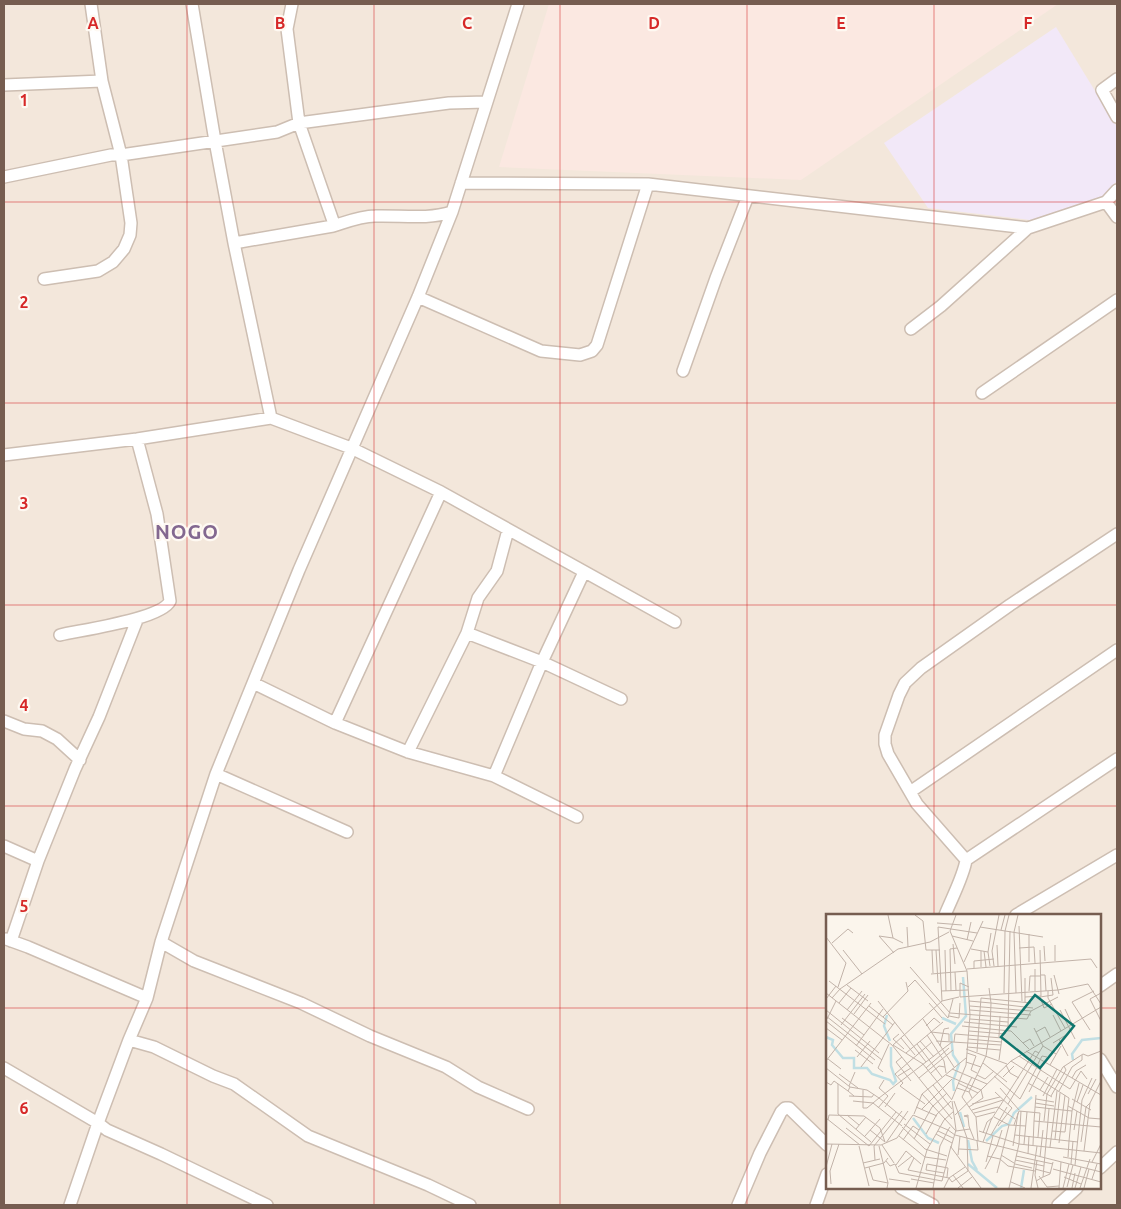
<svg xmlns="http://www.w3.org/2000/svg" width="1121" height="1209" font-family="Ubuntu,sans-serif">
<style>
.residential{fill:#f3e7db;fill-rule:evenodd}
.commercial{fill:#fbe8e1}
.education{fill:#f2e8f8}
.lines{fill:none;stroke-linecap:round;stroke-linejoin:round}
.minor-casing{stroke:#cdbeb2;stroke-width:14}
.minor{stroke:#fff;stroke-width:11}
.grid{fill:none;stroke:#d62828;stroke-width:1;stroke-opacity:0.55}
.labels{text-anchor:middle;stroke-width:4.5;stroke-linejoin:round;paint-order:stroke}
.district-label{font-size:20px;font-weight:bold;letter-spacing:1px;fill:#836890;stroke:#fef9f2}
.inset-river{fill:none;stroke:#c1dfe4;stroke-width:2.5}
.inset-road{fill:none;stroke:#c2b3a9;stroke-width:1}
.view{fill:#0f766e;fill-opacity:0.15;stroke:#0f766e;stroke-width:2.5}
.inset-edge{fill:none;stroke:#765d50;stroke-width:2.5}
.grid-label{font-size:16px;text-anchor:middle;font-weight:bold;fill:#d62828;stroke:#fef9f2;stroke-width:4.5;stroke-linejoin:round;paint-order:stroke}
</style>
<rect width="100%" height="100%" fill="#fbf5ec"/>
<path class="residential" d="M4,4H1117V1205H4ZM827,915H1100V1188H827Z"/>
<path class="commercial" d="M549,4H1058L801,180L499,167Z"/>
<path class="education" d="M1056,27L1117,127V181L1102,197L1030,220L928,208L884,143Z"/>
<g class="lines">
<defs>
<path id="minor" d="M192,4L215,141L234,243L271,418
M1117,79L1102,90L1117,117
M4,85L102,81
M4,177L111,155H121L277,132L299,123L449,103L486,102
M461,183L648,184L1028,228L1106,202L1117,190
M1106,202L1117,217
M333,226C346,222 361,216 375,216C401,215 426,220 452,212
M234,243L333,226V221L299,123L287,29L292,4
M44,279L98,271L113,262L124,249L130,235L131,223L121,155L102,81L91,4
M418,297L541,351L580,355L592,351L597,345L648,184
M911,329L941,306L1028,228
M683,371L716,278L748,196
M982,393L1117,300
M4,455L137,439L271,418L351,448L441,492L675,622
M467,633L542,662L621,699
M60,635C81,630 162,619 170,601L157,514L137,439
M253,683L335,723L408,752L494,776L542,662L584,572
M4,721L24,729L42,731L57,739L80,760
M335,723L441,492
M408,752L467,633L478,598L497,571L508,530
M216,774L347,832
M494,776L577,817
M910,792L1117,650
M4,846L38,861
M966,860L917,804L888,754L885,744V735L899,695L905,683L921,668L1010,605L1117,534
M945,915C951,900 964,875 966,860L1117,759
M1016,915L1117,855
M6,939L28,947L147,998
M11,941L38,861L75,769L99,717L137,620
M161,942L194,961L301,1003L370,1036L446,1067L478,1087L528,1109
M1100,986L1117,974
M129,1040L154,1047L213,1076L234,1084L308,1136L428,1185L470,1205
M1100,1059L1117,1087
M4,1068L98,1123L107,1130L161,1154L267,1205
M1100,1168L1117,1152
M901,1188L933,1205
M70,1205L98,1123L129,1040L147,998L161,942L216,774L299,570L418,297L452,212L518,4
M738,1205L760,1153L781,1112L785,1108H789L827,1145
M816,1205L827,1174
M1058,1205L1077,1188"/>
</defs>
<use href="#minor" class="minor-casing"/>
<use href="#minor" class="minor"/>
</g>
<path class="grid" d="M187,4V1205M374,4V1205M560,4V1205M747,4V1205M934,4V915M4,202H1117M4,403H1117M4,605H1117M4,806H1117M4,1008H827M1100,1008H1117M934,1188V1205"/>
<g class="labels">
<g class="district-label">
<text x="187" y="539">NOGO</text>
</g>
</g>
<g transform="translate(826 914)">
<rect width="275" height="275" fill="#fbf5ec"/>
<path class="inset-river" d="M61,101L58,112L64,127M116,104L130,110M0,123L7,126L6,131L17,144H28V154H41L46,160L64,166L68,171M65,133V152L70,167L67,170M247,146L246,140L256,126L275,124M128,177L127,167L133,150L127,141L125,120L140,102L137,63M134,198L138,213M87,204L102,224L113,229M142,226L146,247L151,256M160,227L176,212L183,210L188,199L206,183M142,250L171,274M195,274L198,256"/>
<path class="inset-road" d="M62,1L67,24L77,29M89,1L97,7L100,36H114M111,9L136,11M193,12L196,87M81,13L82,33M154,13L217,23M175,16L179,1M179,17L183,1M126,22L147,27M0,23L20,49L12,73M67,24L53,22L68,39M141,26L145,8M6,29L22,15L27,19M127,30L129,50M171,31L172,52M229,31V47M218,32L219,47M193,34L208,33L209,49M145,35L162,38M17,36L36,60M106,36L107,59M110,36L112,69M119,36L120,77M158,37L160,53M138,48L157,7M203,48V20M164,52L162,38L165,19M168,52L166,37L173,1M84,53L124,99L201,105L205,97M155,53V37M148,54V47L168,45M141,55L265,45L271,54M129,58L130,76M105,60L141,57M215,61H219L220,77M228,61L233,80M199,64V88M225,64L227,81L214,83L218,94L226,90M3,67L59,110M21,71L42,87M82,73L89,66L122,104L127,85M143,73L134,69V83L232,76L262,70L275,90M163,74L165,89L207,94M115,77L142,76M125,77L124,35L131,34M203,77L204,62H215M209,77V55M222,77V84L239,114M0,79L66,131L126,205M178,79L179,17M190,79L188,18L192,1M275,79L264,85L275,107M199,83L215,82L214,36M6,84L14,75L72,35L104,28L123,18M0,85L10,72M52,87L100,148M116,87L133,83M13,89L25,74M103,89L116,104M43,92L67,111M144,92L205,97L232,83M239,95L246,110M0,96L53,139M21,96L36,77M144,96L205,101M234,96L249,125M28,100L42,81M227,101L235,117M0,102L56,146M123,102L133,104L134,89M57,103L82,77L80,68M16,104L38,121M1,105L10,87M97,105L128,153M144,105L182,108M0,107L49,146M138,108L191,113M15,111L39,80M100,112L108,104L114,109M136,112L164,115L165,89L143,87M0,114L16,126M208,114L217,132L230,140M182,115L184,17M264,116L246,88L268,77M143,117L179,120L180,116M105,118L123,120V127M210,118L219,113L224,123M73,120L67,125L78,135M101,121L118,147L120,159M173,123L174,102M75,124L89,141M142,125L176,128M233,125L242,142M94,127L108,143M110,127L175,131M128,128L129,120L176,124L173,146M197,129L204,125L208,132M227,129L240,121M91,130L116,163M30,132L57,95M114,132L118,115L123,114M141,133L174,136M140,135L181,150M29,136L47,150M200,137L275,181M151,138L155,84L205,89M80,139L117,108M141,139L150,142L145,156L151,159M193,142L244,175L255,157L261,165M31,143L44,127M76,143L70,148L85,167M2,145L15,155M0,147L45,89M185,147L243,184L242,192L263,204L275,205M140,148L155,153M157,149L181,168M180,151L184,159L193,164M224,151L235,132M211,152L216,142L221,143M35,153L69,108M0,154L24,173M100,154L123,134M126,155L161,170M57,158L52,154L63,130M105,159L113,152L119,153M13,160L32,174M120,161L155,176L157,184L143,193M151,161L159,165L168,157M72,162L85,154M168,162L194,185L211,153M146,163L136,183L150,203L152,227M177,163L188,152M93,164L127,136M246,164L250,157L260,151M0,168L5,171L8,167L22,177M132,169L152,179M202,169L226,183M12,170V200L45,228M107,171L126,195M23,172L29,158M131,174L143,178L146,184M174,174L193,196M37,176V194H41L53,184L80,206M214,176L222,163M233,177L246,153L256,146V141M143,178L160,142L164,115L185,117L203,135M169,178L186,194L172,212M203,178L215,155M96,180L130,217M262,180L270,165M210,181L208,207L275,213M23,182L46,183L48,180M28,182L22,177L24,173L41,176L53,184L126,128M217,182L231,155M225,182L240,156L238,152M126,185L140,151L144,101L141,57L124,17L130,1M210,185L228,188M246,185L265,196M126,186L97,150L67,131L116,87L112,13L151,19M27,187L47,189L76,212M126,187L130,216L125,233L155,274M251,188L257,171M209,189L228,192M264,189L275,167M99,190L74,172L77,169L69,160L106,128M146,190L174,183M182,190L217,132M59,193L69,179M90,193L111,202M209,193L246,197L253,169M52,194L62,182L53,174L58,166M96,195L126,165M146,196L177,186M148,199L172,193L189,205M88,200L96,180L140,144M21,201L33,211M129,201L185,147L275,93M142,203L138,202L142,201V203L143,212L144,215M150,203L169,198M168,203L183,211M0,204L34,231M2,206L3,201L38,202L54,214L59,228M218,207L221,180L237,153L257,140L262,142L275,137M78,210L104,230M188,211L193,197L214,199L212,223M76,213L99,235L121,242M20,214L43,232M30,215L40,203M44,216L59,228M248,216L251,197M112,217L127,224M130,217L144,215L148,225M153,217L193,230L275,239M226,217L239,218L242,192M157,219L161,208L166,204M100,220L111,200L125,187M110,220L126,229M129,221L275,258M165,221L181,193M189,221L252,228M39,222L54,205M73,222L99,243L120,246M88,225L106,193L121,179M229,225L234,179M77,226L87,212L93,216M243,227L246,197M157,228L165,206L202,148L209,137L213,139M255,228L260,193L264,189L258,237M60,229L82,197M233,229L239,181M0,230L55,231L71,224L87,201L122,216L124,213M198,230L201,198M56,231L68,249M207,231L208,207M33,232L43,272M43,232L70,198M53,232L62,269M171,232L176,216M187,232L192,199M224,233L231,177M133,235L152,236L151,227M202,240L203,222M132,241L134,222M175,241L188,249M161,242L174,245L182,252L209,257M190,242L227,250M214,243L217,216M237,243L275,250M242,243L243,227M88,244L82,256L123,264L139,253M49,246L48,232L76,197M189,246L218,252M211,246L209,261L212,274M60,247L64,252L69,250L73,259L116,267L125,232M160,248L167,222M266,248L275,230M37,249L54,245M189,250L206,254M245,250L247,227M70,251L80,237L95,250M249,251L256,186L266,164M0,253L6,230M43,253L47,266L62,269L61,274M72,253L86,242M39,254L58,249L62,244M159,255L171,232M209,255L224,259M227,255L275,268M118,259L100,256L101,250L122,254L121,263M171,259L183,211L200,212M127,261L137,274M213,262L221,273L233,272M217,263L224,260L227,248M238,263L255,270M63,265L84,268M85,265L108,269M266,265L271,250M210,267L217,263L223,195M185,268L199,274M5,270L4,257L13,230M241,273L247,251M90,274L101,236L118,206L128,197M107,274L114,232L122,216L129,221M118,274L123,264L126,268L142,257L141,224L128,187M132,274L146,263M183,274L193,230L195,197M205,274L211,232M233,274L235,248M237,274L243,250M246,274L249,259M249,274L255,253M254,274L264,245M258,274L263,255"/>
<path class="view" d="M209,81L248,112L214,154L175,123Z"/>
<rect width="275" height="275" class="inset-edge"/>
</g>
<g class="grid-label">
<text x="93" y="29">A</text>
<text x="280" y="29">B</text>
<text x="467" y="29">C</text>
<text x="654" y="29">D</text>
<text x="841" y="29">E</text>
<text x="1028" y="29">F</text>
<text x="24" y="106">1</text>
<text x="24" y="308">2</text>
<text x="24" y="509">3</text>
<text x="24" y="711">4</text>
<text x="24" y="912">5</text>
<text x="24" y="1114">6</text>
</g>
<rect width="1121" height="1209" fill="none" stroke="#765d50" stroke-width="10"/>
</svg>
